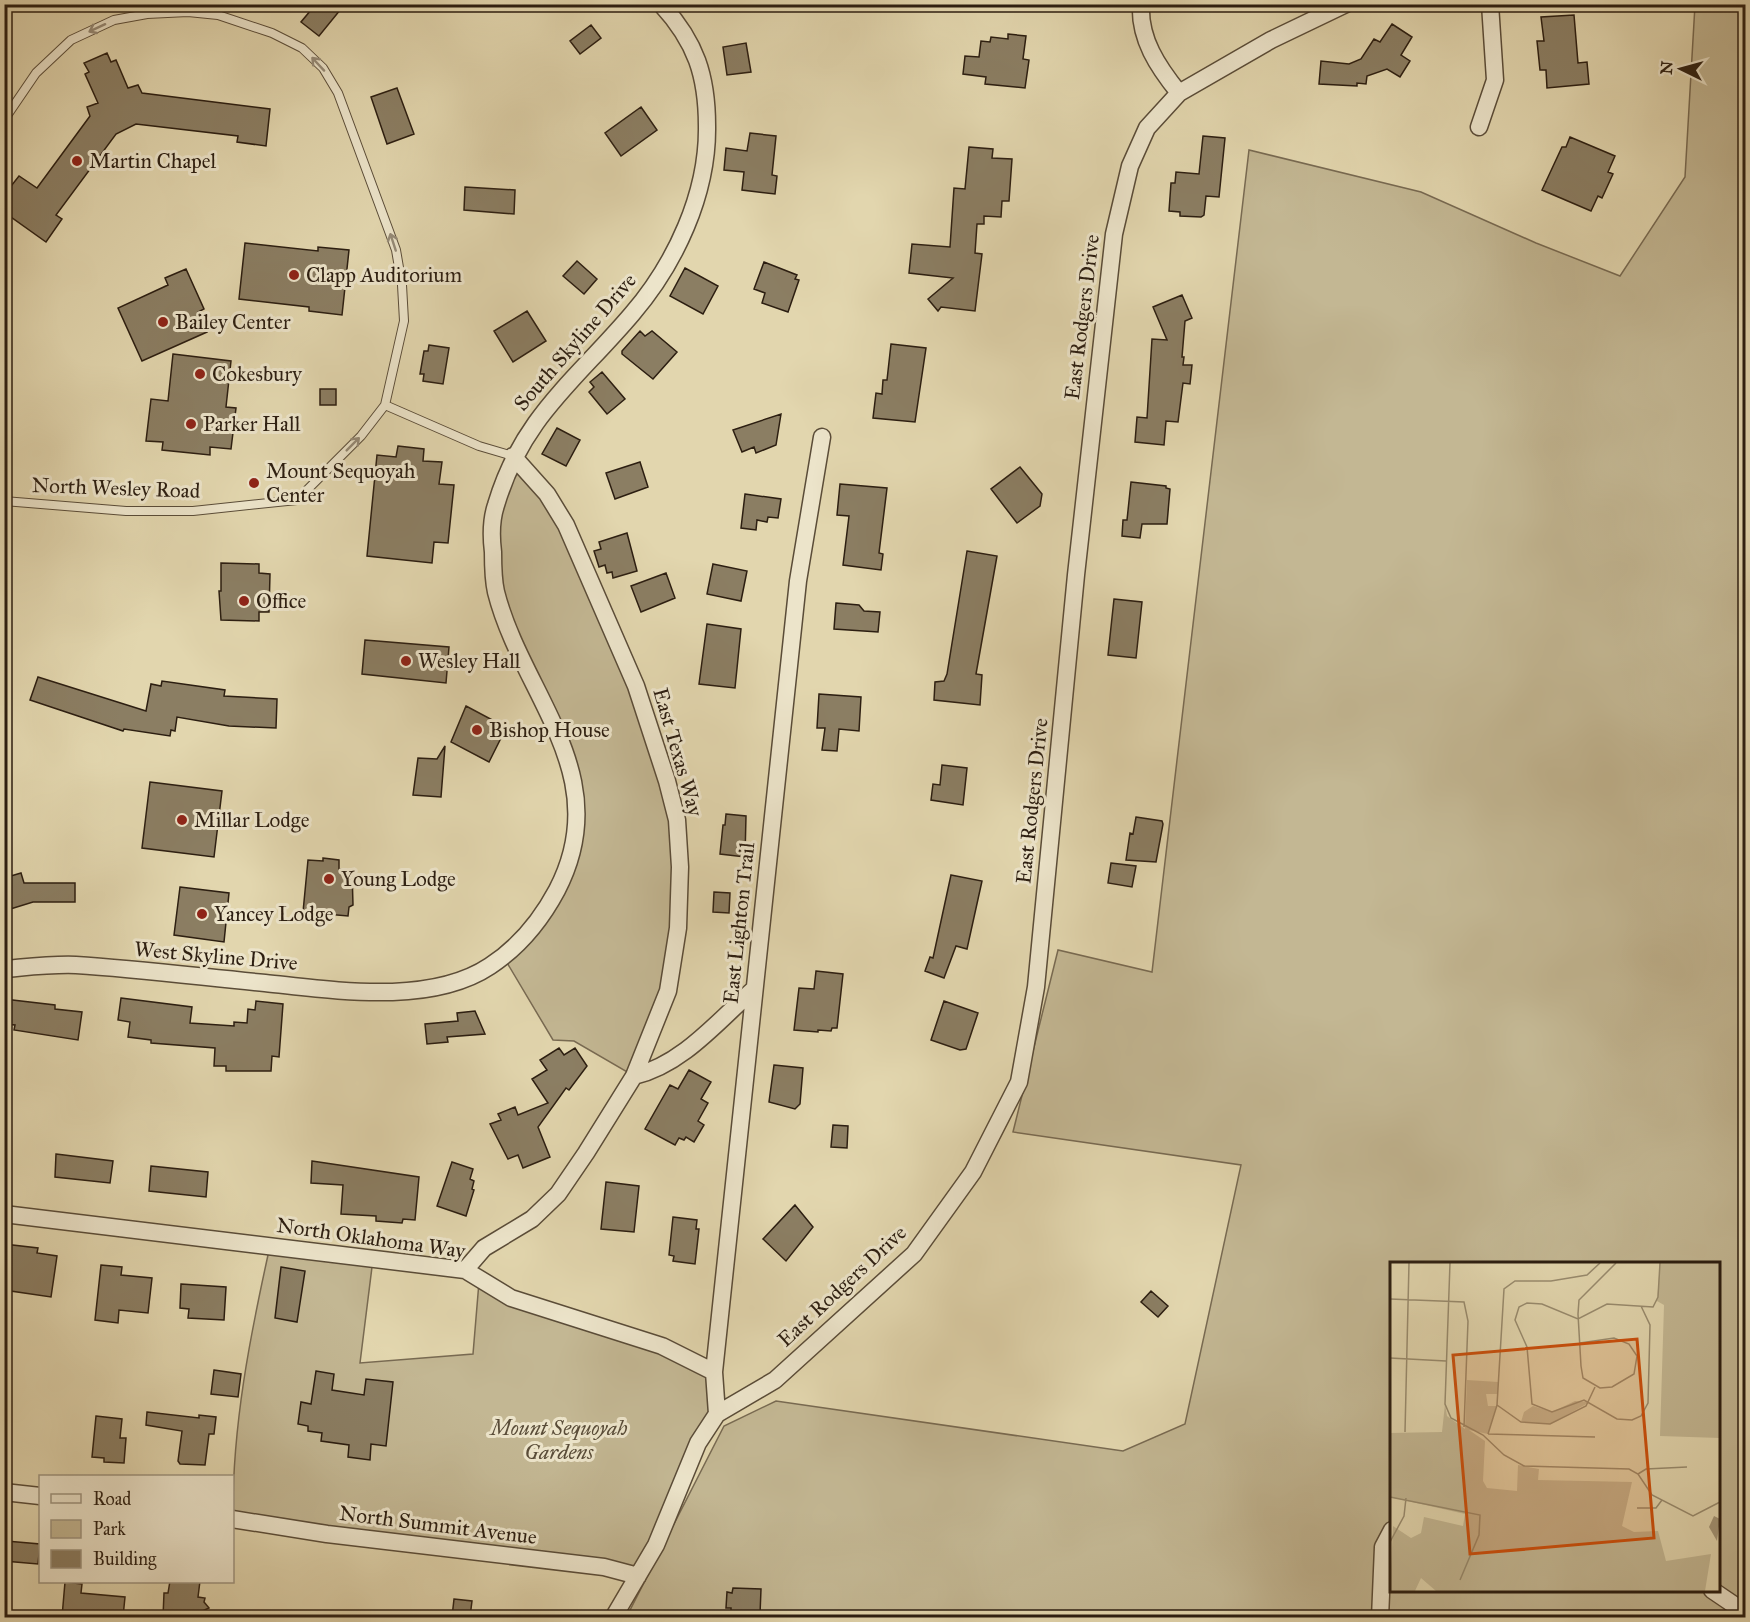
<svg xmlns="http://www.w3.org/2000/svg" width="1750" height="1622" font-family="'IM FELL Great Primer',serif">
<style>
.green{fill:#c3b793;stroke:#786a52;stroke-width:1.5;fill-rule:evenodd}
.building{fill:#8b7e63;stroke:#2c1e11;stroke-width:1.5}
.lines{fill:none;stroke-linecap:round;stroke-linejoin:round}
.service-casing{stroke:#5a4c38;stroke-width:10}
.minor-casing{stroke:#5a4c38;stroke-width:19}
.service{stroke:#ece4ca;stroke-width:8}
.minor{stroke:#ece4ca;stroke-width:16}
.oneway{stroke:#968b77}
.poi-dot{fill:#8f2418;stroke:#ece4ca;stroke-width:2}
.labels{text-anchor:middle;stroke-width:6;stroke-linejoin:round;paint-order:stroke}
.poi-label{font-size:21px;fill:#2c1e11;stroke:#ece4ca;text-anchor:start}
.street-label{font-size:21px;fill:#2c1e11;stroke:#ece4ca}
.park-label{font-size:21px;font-style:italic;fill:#594c38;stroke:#ece4ca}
.inset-road{fill:none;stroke:#998c6f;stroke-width:1.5}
.view{fill:#cc500d;fill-opacity:0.15;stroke:#cc500d;stroke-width:3}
.inset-edge{fill:none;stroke:#2c1e11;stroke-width:3}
</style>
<rect width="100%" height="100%" fill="#e2d6ae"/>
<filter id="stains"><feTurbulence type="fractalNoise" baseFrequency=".00333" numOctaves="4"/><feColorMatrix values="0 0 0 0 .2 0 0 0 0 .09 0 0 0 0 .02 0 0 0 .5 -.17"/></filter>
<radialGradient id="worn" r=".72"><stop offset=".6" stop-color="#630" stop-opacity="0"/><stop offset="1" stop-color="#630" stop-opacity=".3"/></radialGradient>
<path class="green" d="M1695,5H1745V1617L626,1618L724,1426L776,1401L1123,1451L1185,1424L1241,1165L1013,1132L1058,950L1152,972L1249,150L1421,192L1536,243L1620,276L1685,177ZM1392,1264H1718V1590H1392Z
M513,456L550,499L636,686L677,820L668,991L634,1076L574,1041L553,1040L503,956L565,874L576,801L509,626L491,535Z
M270,1246L373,1259L360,1363L473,1354L479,1282L714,1372L717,1414L638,1576L233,1519C232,1427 250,1336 270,1246Z"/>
<path class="building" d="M316,4H345L319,36L301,22Z
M1574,15L1578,63L1587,62L1589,84L1547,88L1546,70H1540L1537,41H1544L1541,17Z
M1392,24L1412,37L1401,55L1410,61L1400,77L1387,69L1367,76L1366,84L1357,83V86L1319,84L1321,61L1349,64L1361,59L1374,39L1380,42Z
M591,25L601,38L580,54L570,41Z
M1008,34L1026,36L1023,59L1029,60L1025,88L985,84L986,77L963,74L965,56L979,57L981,41L990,42L991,37L1008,39Z
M746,43L751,72L727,75L723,47Z
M107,53L111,62L116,60L128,88L138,85L142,93L270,109L266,146L237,142L238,136L136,124L116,134L56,215L62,219L46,242L4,212V195L19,176L37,188L90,116L87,107L98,103L85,74L89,72L84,63Z
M397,88L414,134L387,144L371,97Z
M641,107L657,130L621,156L605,133Z
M750,133L776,136L772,175L777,176L775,194L742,190L744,172L724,170L726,148L747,151Z
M1203,136L1225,138L1219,197L1206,196L1204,215L1201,217L1180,216V212L1169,211L1171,183H1175L1176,172L1199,174Z
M1570,137L1615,156L1608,172L1613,174L1602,198L1598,196L1591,211L1542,190L1562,147H1566Z
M969,147L993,149L992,158L1012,159L1009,201H1002L1001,217L984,216V224H977L975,253L982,254L975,311L941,307L938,311L928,299L953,278L909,273L912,244L950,247L954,188L965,189Z
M465,187L515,190L514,214L464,210Z
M245,243L318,251V247L349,250L342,315L309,311V307L239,299Z
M577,261L597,279L584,294L563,276Z
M764,262L797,275L795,279L799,280L788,312L762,303L765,293L754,289Z
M685,268L718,286L703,314L670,296Z
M186,269L204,309L198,312L207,332L142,361L118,308L168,285L165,278Z
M1182,295L1192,318L1185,321L1182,357H1184L1183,365H1192L1190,384L1183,383L1178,422L1166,421L1164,445L1135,442L1137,417L1147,418L1152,339L1167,340L1153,307Z
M527,311L546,341L513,362L494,331Z
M640,331L645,336L652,331L677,352L653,379L622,354V351Z
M891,344L926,348L915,422L873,418L876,393L882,394L883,380H887Z
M429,345L449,348L443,384L423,381L424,374H420L424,351H428Z
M173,354L231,361L226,407L236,408L231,449L210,447V455L162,450L163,442L146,441L151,399L168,401Z
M602,372L625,399L607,414L589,392L594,387L590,382Z
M320,389H336V405H320Z
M781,414L776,445L756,453L754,447L742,452L733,430Z
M557,428L580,440L566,466L542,454Z
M398,446L424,449L423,461L442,462L439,484L454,485L448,543L434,542L432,563L367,556L377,455L396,457Z
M640,462L648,487L615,499L606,473Z
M1020,467L1042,494L1040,506L1017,523L991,489Z
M1131,482L1166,486V488L1170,489L1167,524H1142L1140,538L1122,536L1123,520H1127Z
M840,484L887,488L879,553L883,554L881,570L843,565L849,516L837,515Z
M745,494L781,499L778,518L768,517L767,522L757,520L756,530L741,528Z
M627,533L637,571L613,578L612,572L607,573L605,565L599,567L594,551L601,549L599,542Z
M967,551L997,556L976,674L982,675L980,705L934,700L935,682L944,681L947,674Z
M221,563L259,564V573L270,574L269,612H259V621L221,620L219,591H221Z
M713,564L747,571L741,601L707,594Z
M666,573L675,598L641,612L631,586Z
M1114,599L1142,602L1136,658L1108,655Z
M836,603L859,605L864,611L880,612L878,632L834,629Z
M707,624L741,629L735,688L699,684Z
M365,640L449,647L446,683L362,674Z
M38,677L146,711L151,684L161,686L162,681L225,690L224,696L277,699L276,728L229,726L177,717L175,731L171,730L170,736L124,729L123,731L30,700Z
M819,694L861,697L859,731L839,729L837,751L822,750L825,728H817Z
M466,706L500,724L494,734L501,738L489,762L451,742Z
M445,746L441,797L413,795L418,758L437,759Z
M942,765L967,768L963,805L931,800L933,784L940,785Z
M150,782L222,791L214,857L142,848Z
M726,814L746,816L745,857L720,854L723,825H725Z
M1136,817L1162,821L1163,824L1156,862L1126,860L1130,833L1133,834Z
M323,858L339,860V869L352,871L353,905L349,907L348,916L303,912L308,860L323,861Z
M1111,863L1136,866L1132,887L1108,883Z
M21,873L24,883H75V902H33L4,911V878Z
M951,875L982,881L967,949L956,946L944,978L925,971L930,957L933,958Z
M180,887L229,893L224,942L174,935Z
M714,892L730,893L729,913L713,912Z
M816,971L843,974L837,1028H832L831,1031L818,1030V1032L794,1030L799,988L814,989Z
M121,998L192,1007L190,1023L234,1026V1022L247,1023L248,1009L255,1010L256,1001L283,1004L279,1057L272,1056L271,1071H226V1066H214L215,1048L151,1043V1040L128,1037L130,1022L118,1020Z
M4,999L55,1005V1009L82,1012L78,1040L14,1030L15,1025L4,1024Z
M944,1001L978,1013L966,1049L960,1050L931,1040Z
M475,1011L485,1034L447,1037L448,1042L427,1044L425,1024L458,1021L457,1013Z
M559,1048L564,1055L575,1048L587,1066L569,1090L566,1088L538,1127L550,1157L523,1168L518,1155L508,1159L490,1124L501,1120L498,1114L515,1107L518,1115L548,1103L532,1079L547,1070L540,1060Z
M774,1065L803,1068L800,1104L795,1109L769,1102Z
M689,1070L711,1082L701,1099L708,1103L698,1121L704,1125L694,1142L686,1137L684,1140L679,1138L675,1145L645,1129L670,1085L678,1089Z
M833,1125L848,1126L847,1148L831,1147Z
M56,1154L113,1161L110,1183L55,1177Z
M312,1161L419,1177L415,1220L403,1219L402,1223L376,1221V1216L341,1214L343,1185L311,1183Z
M452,1162L473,1169L470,1179L474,1181L472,1189L474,1190L466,1216L437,1206Z
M151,1166L208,1172L206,1197L149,1191Z
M606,1182L639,1186L634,1232L601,1229Z
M795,1205L813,1227L786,1261L763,1239Z
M673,1217L697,1220L696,1229H699L695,1264L673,1261L674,1256L669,1255Z
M4,1244L38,1248L37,1253L57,1256L51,1297L4,1290Z
M101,1265L122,1267L121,1275L152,1278L148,1313L119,1310L118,1323L95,1320Z
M281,1267L305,1271L297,1322L275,1318Z
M181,1284L226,1287L224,1320L188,1318L189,1309L180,1308Z
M1151,1291L1168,1306L1158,1317L1141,1302Z
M214,1370L241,1374L238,1397L211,1394Z
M316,1371L334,1374L332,1390L364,1395L366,1379L393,1382L386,1446L371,1444L370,1460L348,1457L349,1445L321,1441L322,1433L308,1431V1426L298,1424L301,1402L311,1404Z
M147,1412L199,1418V1415L216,1417L214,1434H209L205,1465L180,1464L178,1461L182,1431L146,1425Z
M96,1416L122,1419L120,1438H126L124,1463L104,1462V1458L92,1457Z
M6,1541L40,1544L38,1564L4,1561Z
M170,1581H200L198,1597L205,1598L204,1602L209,1608L198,1613V1617H163L164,1593H168Z
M65,1582L82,1584L81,1593L125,1597L123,1617H62Z
M733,1588L761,1589L760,1614L731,1613V1608H726L727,1592L732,1593Z
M454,1599L472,1601L470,1617H452Z"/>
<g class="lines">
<defs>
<path id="service" d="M4,120L36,73L71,40L114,20L147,14L188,12L218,15L272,33L302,48L323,68L338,93L396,250L402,285L404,321L385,405L361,436L297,500L193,511H126L4,501
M385,405L479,446L513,456"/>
<path id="minor" d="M1141,4C1139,39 1158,67 1179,93
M1479,127L1495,80L1490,4
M4,969C28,967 52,964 76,965C139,969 202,977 265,983C333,990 430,1006 490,966C519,947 541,920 557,890C617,775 522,695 496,592C493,579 493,565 493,552C491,536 491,520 496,505C522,417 576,380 632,314C675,264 708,194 707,126C707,76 696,42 661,4
M634,1076C682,1065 718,1021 754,989
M4,1214L465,1270L511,1298L662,1346L714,1372
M465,1270L484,1248L532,1219L558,1194L586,1153L634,1076L668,991L678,928L680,867L677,820L667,781L636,686L566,525L547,494L513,456
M717,1414L714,1372L798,581L822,437
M4,1492L40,1496
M232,1519L327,1534L604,1567L638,1576
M1712,1590L1746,1613
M613,1618L656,1545L698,1443L717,1414L775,1380L914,1254L973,1172L1019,1082L1036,987L1076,575L1114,234L1130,166L1147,128L1179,93L1271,40L1346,4
M1380,1618L1383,1547L1392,1530"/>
</defs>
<use href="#service" class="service-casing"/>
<use href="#minor" class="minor-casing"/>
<use href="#service" class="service"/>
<use href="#minor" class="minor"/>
</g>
<defs><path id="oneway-shaft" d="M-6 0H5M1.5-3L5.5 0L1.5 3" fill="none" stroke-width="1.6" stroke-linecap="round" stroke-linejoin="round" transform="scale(1.5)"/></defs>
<g class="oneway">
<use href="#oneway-shaft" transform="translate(97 28) rotate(155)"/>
<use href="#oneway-shaft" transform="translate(318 64) rotate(-133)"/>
<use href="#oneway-shaft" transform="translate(393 242) rotate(-108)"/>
<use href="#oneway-shaft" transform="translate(353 444) rotate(-45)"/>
</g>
<g class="poi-dot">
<circle cx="77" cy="161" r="6"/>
<circle cx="294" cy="275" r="6"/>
<circle cx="163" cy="322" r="6"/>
<circle cx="200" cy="374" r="6"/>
<circle cx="191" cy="424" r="6"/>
<circle cx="254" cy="483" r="6"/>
<circle cx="244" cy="601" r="6"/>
<circle cx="406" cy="661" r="6"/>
<circle cx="477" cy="730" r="6"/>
<circle cx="182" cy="820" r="6"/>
<circle cx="329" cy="879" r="6"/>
<circle cx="202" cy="914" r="6"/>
</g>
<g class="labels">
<g class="poi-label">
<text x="89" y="168">Martin Chapel</text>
<text x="306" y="282">Clapp Auditorium</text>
<text x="175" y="329">Bailey Center</text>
<text x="212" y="381">Cokesbury</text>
<text x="203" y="431">Parker Hall</text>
<text x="266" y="478">Mount Sequoyah<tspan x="266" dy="24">Center</tspan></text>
<text x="256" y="608">Office</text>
<text x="418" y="668">Wesley Hall</text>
<text x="489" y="737">Bishop House</text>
<text x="194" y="827">Millar Lodge</text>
<text x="341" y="886">Young Lodge</text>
<text x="214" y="921">Yancey Lodge</text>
</g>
<g class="street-label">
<text transform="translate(1082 317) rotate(-83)" y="7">East Rodgers Drive</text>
<text transform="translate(575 342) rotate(-49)" y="7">South Skyline Drive</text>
<text transform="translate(116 488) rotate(2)" y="7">North Wesley Road</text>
<text transform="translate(678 752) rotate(74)" y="7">East Texas Way</text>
<text transform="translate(1032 801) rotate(-84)" y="7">East Rodgers Drive</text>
<text transform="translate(739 923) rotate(-84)" y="7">East Lighton Trail</text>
<text transform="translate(216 956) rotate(5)" y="7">West Skyline Drive</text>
<text transform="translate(371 1238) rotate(8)" y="7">North Oklahoma Way</text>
<text transform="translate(842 1286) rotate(-43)" y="7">East Rodgers Drive</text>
<text transform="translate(438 1525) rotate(7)" y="7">North Summit Avenue</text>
</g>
<g class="park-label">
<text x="559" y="1435">Mount Sequoyah<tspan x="559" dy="24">Gardens</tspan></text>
</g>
</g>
<g transform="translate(1390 1262)">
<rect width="330" height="330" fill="#e2d6ae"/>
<path d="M270,1H330V176L270,174L274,43L267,39ZM77,118L108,120V132H96L98,144H106L98,172L79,168L95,179L93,219L97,226L127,229L128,203L149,207L148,218L242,220L232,264L244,270L268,269L276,299L321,292L315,329H46L31,316L25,329H0L3,264L21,276L31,271L34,255L73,264L75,252L0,235V171L52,170L55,142L57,154L75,167ZM185,139L200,140L160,162L131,160L134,150L143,144L162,150Z" fill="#c3b793"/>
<path d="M324,254L330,257L327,279L319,265Z" fill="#a49779"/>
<path class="inset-road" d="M60,1L55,142L61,156L93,173L114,193L134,204L239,207L248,212L262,233L303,254L330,240M0,37L74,40L78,59L74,165M251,44L260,63L258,141L251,154L242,158L227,157L194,138L162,150L142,142L137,85L125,58L129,45L137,41L152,42L188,57L217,42L263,45L268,35L270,1M190,81L224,76L239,82L247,94L244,112L222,125L210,126L193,116L191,104L188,52L189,38L226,1M0,96L56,99M107,143L131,160L160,162L196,144L205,125M15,170L19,1M98,172L107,143L114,27L125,19H161L197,13L210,1M98,172L205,175M248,212L256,207L297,205M0,235L90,253L89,273L70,318M247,246H266L272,238M0,280L14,254L16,236"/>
<path class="view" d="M247,77L264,276L80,292L63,93Z"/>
<rect width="330" height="330" class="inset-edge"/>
</g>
<rect width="1750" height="1622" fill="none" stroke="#e2d6ae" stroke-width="24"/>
<rect x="6" y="6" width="1738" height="1610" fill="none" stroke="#2c1e11" stroke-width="3"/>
<rect x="12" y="12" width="1726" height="1598" fill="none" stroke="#2c1e11" stroke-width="1.5"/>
<rect x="39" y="1475" width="195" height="108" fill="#ece4ca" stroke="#9f9580" stroke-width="1.5"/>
<rect x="51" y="1494" width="30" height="9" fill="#ece4ca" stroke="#9f9580" stroke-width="1.5"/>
<text x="93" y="1505" font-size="18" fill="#2c1e11">Road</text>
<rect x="51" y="1520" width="30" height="18" fill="#c3b793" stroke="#9f9580" stroke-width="1.5"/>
<text x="93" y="1535" font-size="18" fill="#2c1e11">Park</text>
<rect x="51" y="1550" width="30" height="18" fill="#8b7e63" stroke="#9f9580" stroke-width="1.5"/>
<text x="93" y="1565" font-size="18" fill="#2c1e11">Building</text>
<g transform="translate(1681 69) rotate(275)" stroke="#ece4ca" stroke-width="4.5" paint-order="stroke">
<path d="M0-4.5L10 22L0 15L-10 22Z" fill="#2c1e11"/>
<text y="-9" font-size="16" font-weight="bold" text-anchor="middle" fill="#2c1e11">N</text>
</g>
<rect width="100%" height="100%" filter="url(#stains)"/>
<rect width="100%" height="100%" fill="url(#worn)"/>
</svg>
